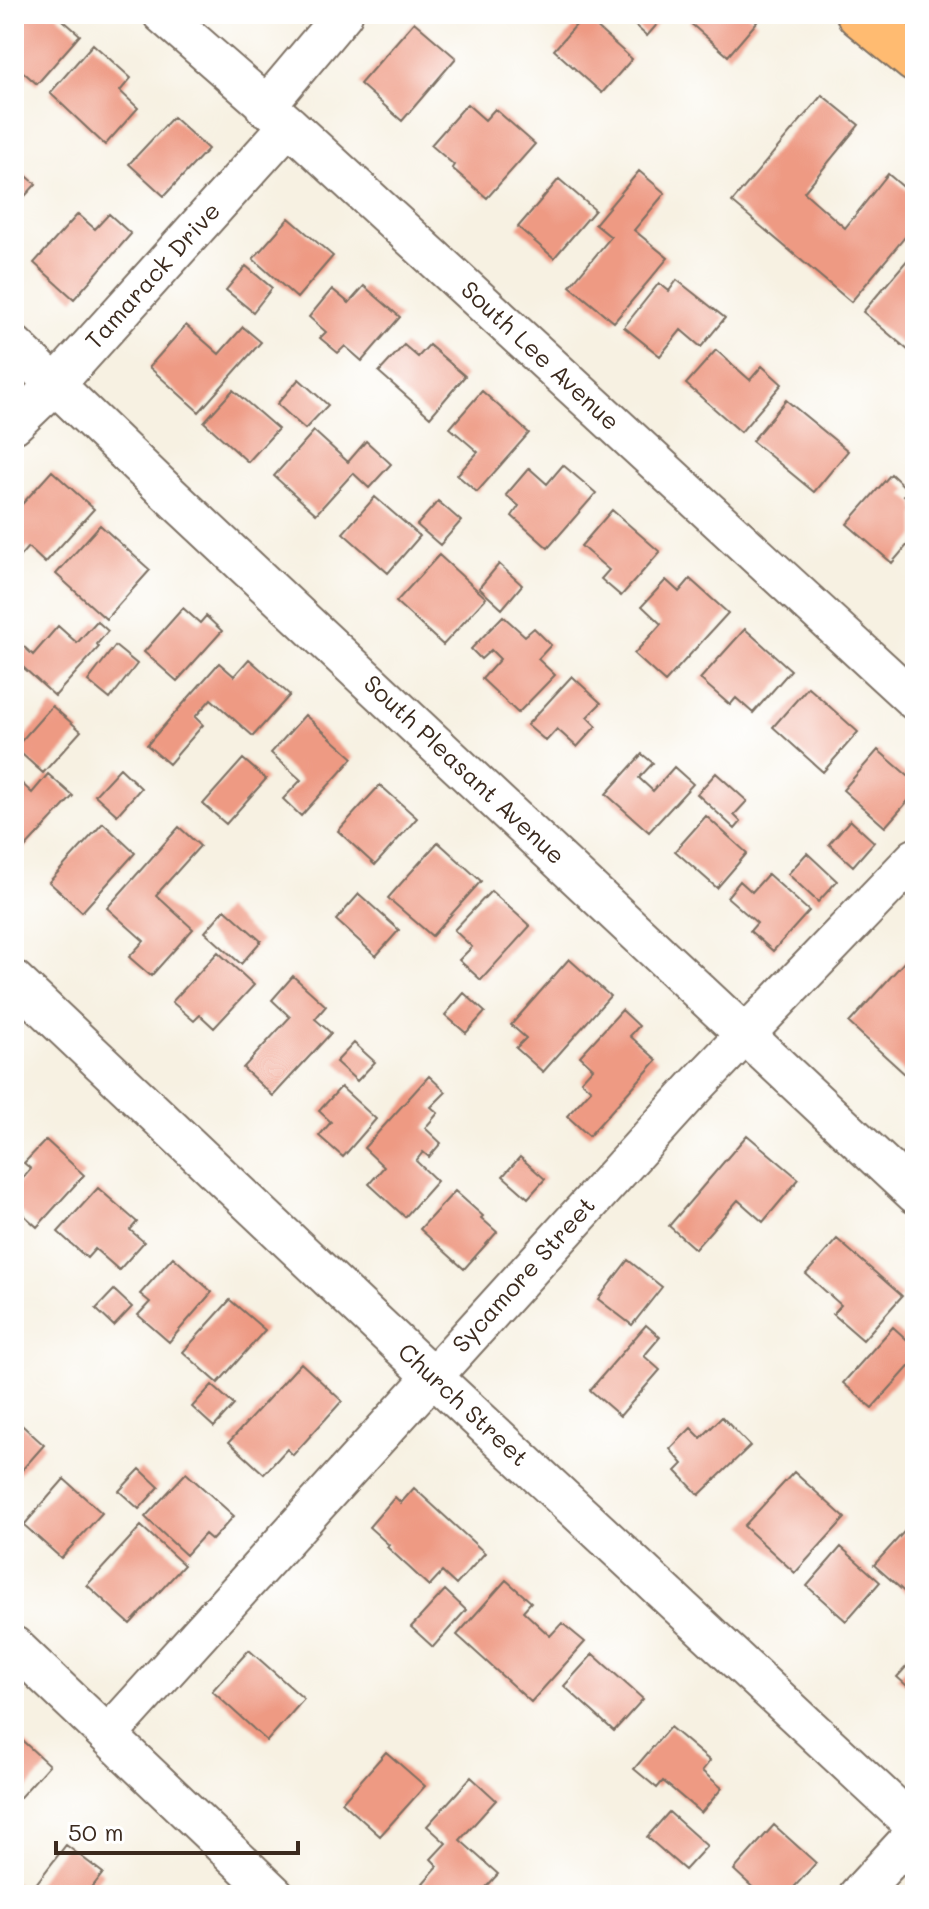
<svg xmlns="http://www.w3.org/2000/svg" width="929" height="1909" font-family="Mali,sans-serif">
<style>
.building{fill:#ee9a83}
.lines{fill:none;stroke-linecap:round;stroke-linejoin:round}
.minor-casing{stroke:#7d7063;stroke-width:42}
.major-casing{stroke:#7d7063;stroke-width:48}
.minor{stroke:#fff;stroke-width:38}
.major{stroke:#ffbb71;stroke-width:44}
.labels{text-anchor:middle;stroke-width:8;stroke-linejoin:round;paint-order:stroke}
.street-label{font-size:24px;fill:#3b2a1e;stroke:#fff}
</style>
<rect width="100%" height="100%" fill="#fff"/>
<filter id="ink" filterUnits="userSpaceOnUse"><feTurbulence type="fractalNoise" baseFrequency=".0125" numOctaves="2"/><feDisplacementMap in="SourceGraphic" scale="16" xChannelSelector="R" yChannelSelector="G"/><feConvolveMatrix kernelMatrix="1 2 1 2 8 2 1 2 1" color-interpolation-filters="sRGB"/></filter>
<filter id="wash" filterUnits="userSpaceOnUse"><feTurbulence type="fractalNoise" baseFrequency=".006" numOctaves="4" result="noise"/><feDisplacementMap in="SourceGraphic" scale="32" xChannelSelector="R" yChannelSelector="G"/><feGaussianBlur stdDeviation="1.8" result="paint"/><feColorMatrix in="noise" values="0 0 0 0 0 0 0 0 0 0 0 0 0 0 0 0 0 1.4 0 .05"/><feComposite in="paint" operator="in"/></filter>
<g filter="url(#wash)">
<rect width="100%" height="100%" fill="#f7f1e2"/>
<g id="blocks">
<path class="building" d="M14,14H56L80,35L37,84L14,64Z
M622,14H666L647,36Z
M696,14H748L757,22L728,56L689,22Z
M584,16L632,59L602,93L554,50Z
M414,22L456,58L402,121L360,84Z
M93,44L131,78L120,91L138,108L105,145L50,93Z
M822,95L859,125L804,192L845,228L888,174L915,197V225L851,302L732,202Z
M467,104L485,120L495,109L535,144L487,198L452,168L454,165L431,145Z
M173,117L208,149L164,196L129,164Z
M14,165L36,184L14,208Z
M639,171L665,193L634,230L668,258L614,322L570,286L611,237L595,224Z
M559,179L595,210L554,258L518,227Z
M78,214L95,229L109,214L131,234L74,299L34,263Z
M289,218L333,256L297,298L253,259Z
M915,251V356L863,312Z
M246,266L272,288L253,312L226,290Z
M677,280L725,318L701,347L681,330L660,356L624,327L659,283L669,291Z
M364,286L400,317L362,361L345,346L338,353L320,338L326,332L309,317L332,289L349,303Z
M186,325L219,354L243,327L261,342L199,412L149,367Z
M404,345L418,357L429,345L465,376L430,417L379,372Z
M716,350L750,380L762,366L782,384L741,432L686,384Z
M299,379L328,405L305,429L277,404Z
M233,390L278,429L248,462L204,422Z
M482,391L529,433L477,492L457,475L478,452L450,428Z
M786,400L848,451L814,492L752,441Z
M314,431L348,462L366,441L391,464L369,488L353,473L316,514L274,476Z
M563,465L596,493L548,548L512,516L519,506L506,495L529,468L547,484Z
M52,471L94,509L45,563L28,547L14,563V513Z
M891,474L908,490L904,495L915,504V536L892,563L847,524Z
M375,497L420,536L388,573L343,533Z
M438,501L461,521L440,545L417,525Z
M612,510L660,552L621,596L601,579L609,570L581,546Z
M100,525L150,570L106,619L56,574Z
M439,555L486,598L443,645L396,602Z
M499,564L522,585L502,609L479,588Z
M690,579L728,613L665,682L634,654L661,624L642,606L666,580L679,592Z
M183,608L200,623L206,616L222,631L177,681L144,652Z
M503,616L525,636L534,628L551,645L538,659L555,675L518,713L482,679L500,659L491,650L481,659L471,649Z
M97,621L108,631L97,644L99,647L55,696L14,659V654L22,645L33,655L58,626L77,643Z
M745,629L791,670L753,713L736,698L730,705L700,679Z
M115,646L137,664L110,699L88,681Z
M249,659L290,695L253,736L211,699L195,717L203,725L169,764L147,745L219,663L234,676Z
M572,676L601,703L587,717L596,726L577,747L557,729L546,741L527,725Z
M808,687L858,732L823,772L773,727Z
M52,706L81,731L43,773L15,748Z
M305,715L353,758L301,816L283,799L301,780L271,753Z
M878,750L915,782V793L885,827L843,790Z
M642,754L653,763L639,778L653,791L674,767L693,784L649,832L606,794Z
M243,759L266,779L226,824L203,804Z
M120,768L141,788L117,815L95,795Z
M716,773L747,801L734,815L741,822L735,829L697,794Z
M48,774L73,796L23,850L14,841V776L32,793Z
M380,785L417,818L375,865L338,831Z
M706,816L747,853L717,888L675,851Z
M850,820L874,842L853,866L829,844Z
M103,823L135,853L82,912L49,882Z
M179,827L200,846L156,895L193,929L151,976L129,957L144,941L107,908Z
M438,842L481,881L432,936L388,898Z
M807,853L837,881L818,902L788,874Z
M768,874L809,911L773,951L750,931L757,923L727,897L740,881L752,892Z
M491,891L530,926L481,980L459,960L472,947L454,930Z
M359,894L399,930L376,956L336,920Z
M225,909L261,941L241,964L205,932Z
M915,950V1018L911,1023L915,1026V1065L906,1075L849,1023Z
M218,952L254,985L214,1028L200,1015L194,1021L172,1002Z
M569,959L610,996L543,1072L516,1048L526,1038L511,1025Z
M293,976L326,1006L315,1019L331,1033L273,1096L243,1068L290,1017L272,1000Z
M464,993L485,1012L466,1033L445,1015Z
M622,1010L639,1026L630,1036L657,1060L589,1136L567,1116L591,1090L581,1081L593,1068L580,1056Z
M354,1043L375,1062L357,1081L336,1062Z
M429,1076L446,1092L431,1107L438,1113L425,1128L441,1143L429,1157L423,1152L416,1161L437,1181L405,1217L369,1184L384,1167L364,1148Z
M341,1087L376,1119L343,1157L319,1136L331,1122L319,1111Z
M747,1135L799,1179L763,1222L738,1200L695,1249L669,1226Z
M46,1140L84,1175L37,1227L14,1206V1188L31,1169L24,1163Z
M520,1157L545,1179L528,1198L503,1176Z
M98,1188L137,1222L130,1230L144,1242L119,1270L95,1249L87,1258L58,1232Z
M455,1191L483,1216L481,1218L497,1232L464,1269L420,1229Z
M837,1239L902,1296L863,1340L833,1314L841,1305L806,1274Z
M173,1257L212,1292L169,1342L138,1315L150,1302L140,1294Z
M628,1260L662,1287L632,1325L598,1299Z
M114,1290L132,1307L114,1326L96,1309Z
M230,1300L265,1330L218,1383L183,1352Z
M646,1325L660,1337L644,1356L660,1370L620,1416L590,1390Z
M893,1327L915,1347V1360L872,1408L843,1383Z
M301,1363L342,1401L293,1455L287,1449L264,1474L229,1442Z
M212,1385L234,1405L214,1427L192,1407Z
M722,1417L750,1446L699,1495L676,1471L683,1464L670,1449L691,1428L701,1438Z
M15,1419L44,1445L14,1479V1421Z
M140,1469L159,1487L139,1509L119,1491Z
M794,1472L845,1518L795,1573L744,1526Z
M186,1473L234,1516L212,1540L205,1534L186,1555L145,1517Z
M64,1479L102,1513L61,1558L24,1525Z
M414,1488L485,1553L456,1585L442,1572L429,1586L387,1547L389,1545L369,1527L395,1497L401,1503Z
M911,1524L915,1528V1587L908,1595L874,1565Z
M141,1526L184,1565L130,1624L87,1585Z
M841,1547L880,1582L846,1621L807,1586Z
M506,1580L531,1602L523,1611L550,1636L562,1623L585,1642L531,1702L457,1635Z
M445,1590L466,1610L433,1647L411,1627Z
M249,1650L304,1699L267,1741L212,1691Z
M593,1654L643,1699L614,1731L564,1686Z
M915,1657V1693L897,1677Z
M670,1727L710,1761L702,1771L722,1788L701,1813L663,1781L657,1788L634,1769Z
M14,1733L49,1765L14,1804Z
M386,1752L425,1786L380,1836L342,1802Z
M471,1777L496,1800L460,1840L498,1874L479,1895H436L423,1883L438,1866L431,1859L446,1843L427,1826Z
M669,1812L707,1846L685,1870L647,1837Z
M774,1825L816,1863L787,1895H761L734,1870Z
M66,1845L103,1873L86,1895H14V1881L29,1893Z"/>
</g>
</g>
<g filter="url(#ink)">
<use href="#blocks" fill-opacity="0" stroke="#7d7063" stroke-width="2"/>
<g class="lines">
<defs>
<path id="minor" d="M162,14L289,125L915,701
M265,107L343,14
M14,345L172,497L915,1194
M14,424L56,384L289,125
M14,980L432,1376L915,1826
M14,1646L275,1895
M108,1735L696,1086L915,858
M858,1895L915,1833"/>
<path id="major" d="M859,14L915,60"/>
</defs>
<use href="#minor" class="minor-casing"/>
<use href="#major" class="major-casing"/>
<use href="#minor" class="minor"/>
<use href="#major" class="major"/>
</g>
</g>
<g class="labels">
<g class="street-label">
<text transform="translate(153 276) rotate(-48)" y="8">Tamarack Drive</text>
<text transform="translate(540 356) rotate(43)" y="8">South Lee Avenue</text>
<text transform="translate(464 770) rotate(43)" y="8">South Pleasant Avenue</text>
<text transform="translate(524 1275) rotate(-48)" y="8">Sycamore Street</text>
<text transform="translate(463 1405) rotate(43)" y="8">Church Street</text>
</g>
</g>
<rect width="929" height="1909" fill="none" stroke="#fff" stroke-width="48"/>
<path d="M56 1841v12h242v-12" fill="none" stroke="#3b2a1e" stroke-width="4"/>
<text x="68" y="1841" font-size="24" fill="#3b2a1e" stroke="#ffffff" stroke-width="6" paint-order="stroke">50 m</text>
</svg>
